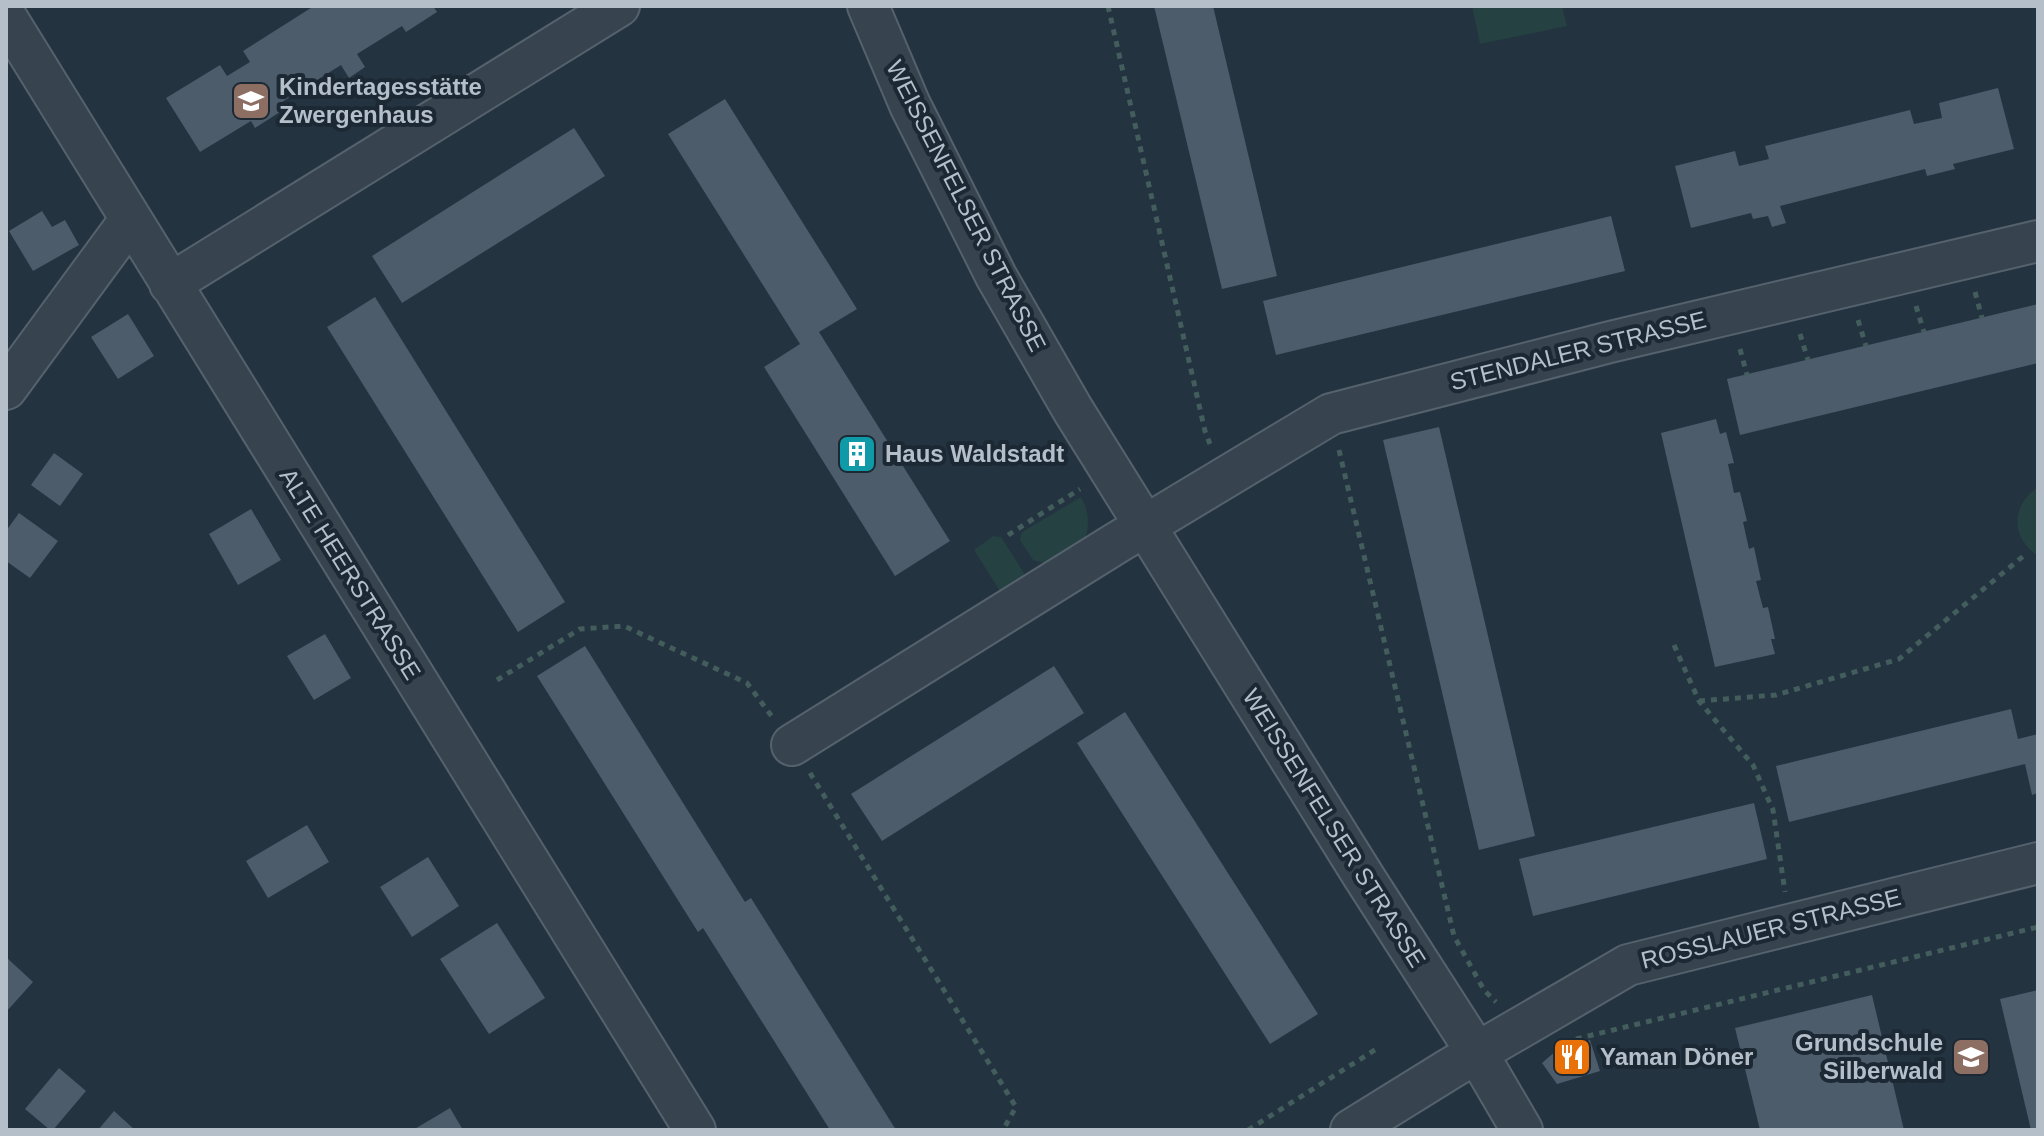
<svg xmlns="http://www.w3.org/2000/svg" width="2044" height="1136" font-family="Helvetica,sans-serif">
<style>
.green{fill:#254141}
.building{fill:#4c5c6b}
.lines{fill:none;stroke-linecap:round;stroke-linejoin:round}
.minor-casing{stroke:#55626d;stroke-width:44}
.path{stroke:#435d5d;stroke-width:5;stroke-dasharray:6 6;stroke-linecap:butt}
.minor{stroke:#37444f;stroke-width:40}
.labels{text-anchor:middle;stroke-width:8;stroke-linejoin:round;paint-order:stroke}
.poi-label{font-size:24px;font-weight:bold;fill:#b4bfca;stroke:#1c2934;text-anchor:start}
.street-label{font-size:24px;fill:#b4bfca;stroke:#1c2934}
</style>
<rect width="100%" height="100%" fill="#233340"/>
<path class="green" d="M1472,6H1562L1567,26L1480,44Z
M2038,487V556C2010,538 2011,505 2038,487Z
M1081,497C1091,514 1091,537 1076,552C1070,558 1061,562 1054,566L1033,560L1020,540L1022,532Z
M993,536L1001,537L1024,573L1026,582L1003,596L974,550Z"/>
<path class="building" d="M314,6H433L437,12L406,32L402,26L357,54L365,67L349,78L341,65L279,104L283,110L255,128L251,121L200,152L166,98L220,65L227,76L250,62L243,51Z
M1154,6H1213L1277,276L1222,289Z
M1998,88L2014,149L1953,164L1955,169L1927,176L1925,169L1780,206L1786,223L1772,227L1768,216L1753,219L1751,213L1691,228L1675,166L1735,151L1739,166L1769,159L1765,146L1910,110L1914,124L1942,118L1939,103Z
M725,99L857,309L819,332L950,541L895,576L764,367L800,344L668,134Z
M574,128L605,176L402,303L372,256Z
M42,211L52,227L65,220L79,245L33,271L9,231Z
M1611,216L1625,271L1276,355L1263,301Z
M375,297L565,602L518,632L327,327Z
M2038,304V363L1740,435L1727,379Z
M128,314L154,356L118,379L91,337Z
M1716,419L1720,434L1726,432L1734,463L1728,464L1734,493L1740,492L1747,521L1743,522L1749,549L1754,547L1761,580L1756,581L1763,608L1768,607L1775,639H1771L1775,654L1715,667L1661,433Z
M1439,427L1535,836L1479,850L1383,440Z
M54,453L83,474L60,506L31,485Z
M251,509L281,560L238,585L209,534Z
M19,513L58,541L30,578L6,561V531Z
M325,634L351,678L314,700L287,656Z
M585,646L745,902L751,898L896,1130H830L703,928L698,932L537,676Z
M1054,666L1084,713L882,841L851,794Z
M2011,709L2018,739L2038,734V793L2032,795L2025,764L1789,822L1776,766Z
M1125,712L1318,1014L1270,1044L1077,743Z
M1754,803L1767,859L1533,916L1519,859Z
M307,825L329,862L268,898L246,861Z
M428,857L459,906L412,937L380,887Z
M497,923L545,998L489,1034L440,959Z
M6,957L33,982L6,1012Z
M2038,990V1130H2031L2000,999Z
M1872,995L1904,1130H1760L1735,1028Z
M1590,1040L1600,1071L1557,1084L1542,1063L1557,1050Z
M59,1068L86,1091L53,1130H50L25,1109Z
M450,1108L463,1130H413Z
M114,1111L135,1130H98Z"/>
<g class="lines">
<defs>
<path id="minor" d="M868,6L910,105L996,276L1073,410L1364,877L1477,1053L1522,1130
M6,17L695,1130
M170,284L619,6
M6,389L130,220
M792,745L1118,542L1331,414L1610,342L2038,241
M1351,1130L1451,1068L1628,965L2038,863"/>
</defs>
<use href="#minor" class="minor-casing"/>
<path class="path" d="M1108,6L1205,431L1210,444
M1975,292L1982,318
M1916,306L1924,332
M1858,320L1866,346
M1800,334L1808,360
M1740,349L1747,375
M1339,450L1454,936L1484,990L1496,1002
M1008,535L1080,489
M1674,645L1699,701L1753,765L1773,810L1785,892
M497,680L580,629L624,626L747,683L773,718
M1699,701L1776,695L1899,659L2027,553
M810,773L1016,1107L1003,1130
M1576,1039L2038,927
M1248,1130L1378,1048"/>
<use href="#minor" class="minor"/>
</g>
<defs>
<symbol id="school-square" viewBox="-11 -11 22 22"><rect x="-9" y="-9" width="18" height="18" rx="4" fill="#8d6e63" stroke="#1c2934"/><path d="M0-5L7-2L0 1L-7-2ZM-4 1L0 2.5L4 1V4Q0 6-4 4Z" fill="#fff"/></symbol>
<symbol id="building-square" viewBox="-11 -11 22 22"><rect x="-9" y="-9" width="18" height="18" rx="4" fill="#0f9aa8" stroke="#1c2934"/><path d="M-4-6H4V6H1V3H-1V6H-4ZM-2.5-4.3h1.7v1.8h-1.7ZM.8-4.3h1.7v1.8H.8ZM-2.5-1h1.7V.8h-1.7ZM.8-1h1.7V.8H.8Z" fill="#fff"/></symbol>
<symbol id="restaurant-square" viewBox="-11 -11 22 22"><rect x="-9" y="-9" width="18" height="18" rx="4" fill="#e8710a" stroke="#1c2934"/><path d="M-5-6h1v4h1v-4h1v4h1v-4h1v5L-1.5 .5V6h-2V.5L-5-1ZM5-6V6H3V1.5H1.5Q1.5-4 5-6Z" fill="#fff"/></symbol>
</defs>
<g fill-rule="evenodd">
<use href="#school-square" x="229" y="79" width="44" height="44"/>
<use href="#building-square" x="835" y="432" width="44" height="44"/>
<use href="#restaurant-square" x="1550" y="1035" width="44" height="44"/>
<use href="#school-square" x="1949" y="1035" width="44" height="44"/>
</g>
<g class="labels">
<g class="poi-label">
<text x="279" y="95">Kindertagesstätte<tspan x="279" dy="28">Zwergenhaus</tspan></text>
<text x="885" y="462">Haus Waldstadt</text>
<text x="1943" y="1051" text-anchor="end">Grundschule<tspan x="1943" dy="28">Silberwald</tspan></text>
<text x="1600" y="1065">Yaman Döner</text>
</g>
<g class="street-label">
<text transform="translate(966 206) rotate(63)" y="8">WEISSENFELSER STRASSE</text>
<text transform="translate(1578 351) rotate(-14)" y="8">STENDALER STRASSE</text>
<text transform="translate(350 574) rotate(58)" y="8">ALTE HEERSTRASSE</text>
<text transform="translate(1334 828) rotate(58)" y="8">WEISSENFELSER STRASSE</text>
<text transform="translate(1771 929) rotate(-14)" y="8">ROSSLAUER STRASSE</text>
</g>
</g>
<rect width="2044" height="1136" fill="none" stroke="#b4bfca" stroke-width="16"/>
</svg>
